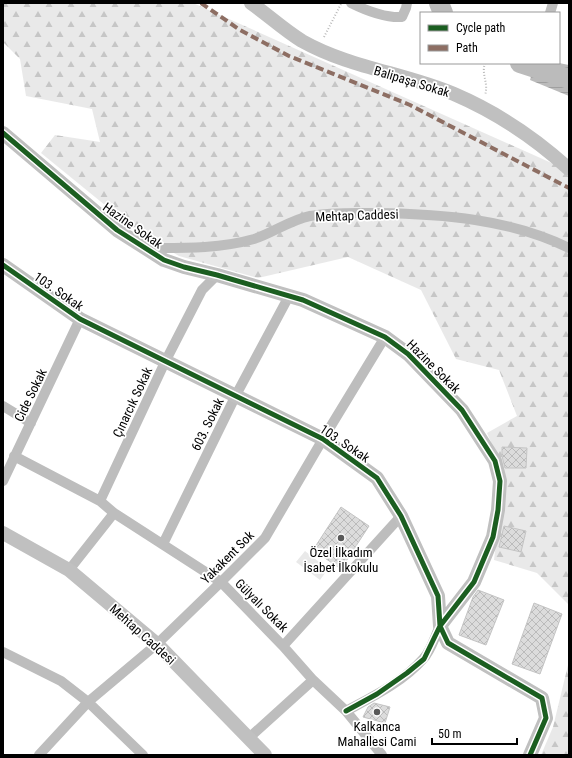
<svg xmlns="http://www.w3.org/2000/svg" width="572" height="758" font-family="'Roboto Condensed',sans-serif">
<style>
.green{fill:#e9e9e9}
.forest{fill:url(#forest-firs)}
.water{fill:url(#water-rules)}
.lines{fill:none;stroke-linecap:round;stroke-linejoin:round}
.river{stroke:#bbb;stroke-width:20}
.building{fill:url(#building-cross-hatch);stroke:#c4c4c4}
.path{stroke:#b8b8b8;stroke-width:2;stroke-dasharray:1 2;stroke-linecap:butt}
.street{stroke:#bdbdbd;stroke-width:10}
.secondary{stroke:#c0c0c0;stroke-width:14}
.quiet{stroke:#8d6e63;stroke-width:4;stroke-dasharray:8 4;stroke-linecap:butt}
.cycleway-casing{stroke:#fff;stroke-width:8}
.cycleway{stroke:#1b5e20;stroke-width:5}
.poi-dot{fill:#595959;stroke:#fff;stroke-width:1.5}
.labels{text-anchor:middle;stroke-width:3.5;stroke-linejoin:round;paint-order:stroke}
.street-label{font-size:13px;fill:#000;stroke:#fff}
.poi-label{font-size:13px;fill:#000;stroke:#fff}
</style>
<defs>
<pattern id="forest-firs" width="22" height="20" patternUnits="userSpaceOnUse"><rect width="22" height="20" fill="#e9e9e9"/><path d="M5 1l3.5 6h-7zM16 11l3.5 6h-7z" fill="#c6c6c6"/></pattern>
<pattern id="water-rules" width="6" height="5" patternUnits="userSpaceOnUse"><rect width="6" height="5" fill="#bbb"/><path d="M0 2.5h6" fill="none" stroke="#9f9f9f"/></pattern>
<pattern id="building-cross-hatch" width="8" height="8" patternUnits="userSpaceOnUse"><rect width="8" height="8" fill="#dcdcdc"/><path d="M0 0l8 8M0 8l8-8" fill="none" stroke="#bbb"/></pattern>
</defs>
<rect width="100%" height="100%" fill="#fff"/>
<path class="green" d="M305,551L328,569L320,580L296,562Z"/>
<path class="forest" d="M3,3H193L556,165L569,177V605L537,573L494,560L504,472L487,433L517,416L499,370L456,359L421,290L348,257L258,278L179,256L138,232L41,153L55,135L100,142L92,109L26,96L20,59L3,42Z
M569,661V755H541L553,727Z"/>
<path class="water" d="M535,63H559L569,65V96L530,80Z"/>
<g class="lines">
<path class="river" d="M439,3L443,13
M520,63L569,79"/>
</g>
<path class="building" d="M502,447L527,448L526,468H505L502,456Z
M341,507L369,526L341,569L313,550Z
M504,526L526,531L521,552L499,547Z
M478,590L504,600L486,645L459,635L473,597Z
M534,603L562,614L540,674L512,664Z
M374,703L390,707L385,723L363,717L368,707Z"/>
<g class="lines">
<path class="path" d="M324,37L341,4
M485,63C481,75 489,83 485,95"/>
<path class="street" d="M351,3C367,11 384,18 402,17L406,8L407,3
M550,13L553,3
M146,248C182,248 219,249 254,239C273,233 290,220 310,216C332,212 355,213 377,213C443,214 509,219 569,248
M3,406L31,423
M14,456L100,501L114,513L221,582L283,646L313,680L346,711L382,755
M3,481L80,319
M100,501L165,362L202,290L217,275
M163,544L236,395L289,296
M69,570L114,513
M283,646L401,516
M3,652L61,681L88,702L143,755
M346,711C372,697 403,682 423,659C431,651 435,636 440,626
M250,737L313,680
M39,755L88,702L157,644L221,582L265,538L323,439L385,337"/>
<path class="secondary" d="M251,3C268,15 284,30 302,41C350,68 405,73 454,94C496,112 536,139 569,169
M3,133L117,230L164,260L184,267L217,275L303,300L385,337L408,354L462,410L495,461L500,481L498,510L493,537L474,582L440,626
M3,265L80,319L323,439L377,478L401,516L438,596L440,626L448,643L542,698L546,718L530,755
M3,533L69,570L157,644L265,755"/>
<path class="quiet" d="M201,3L240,30L289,56L410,105L569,188"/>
<defs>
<path id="cycleway" d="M3,133L117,230L164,260L184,267L217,275L303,300L385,337L408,354L462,410L495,461L500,481L498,510L493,537L474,582L440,626L424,659L407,673L377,694L346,711
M3,265L80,319L323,439L377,478L401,516L438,596L440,626L448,643L542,698L546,718L530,755"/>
</defs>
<use href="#cycleway" class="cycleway-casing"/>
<use href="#cycleway" class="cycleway"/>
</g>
<g class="poi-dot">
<circle cx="341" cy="538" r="4"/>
<circle cx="377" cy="712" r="4"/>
</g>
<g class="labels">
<g class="street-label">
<text transform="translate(412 81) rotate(17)" y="5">Balipaşa Sokak</text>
<text transform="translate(357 215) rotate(-2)" y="5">Mehtap Caddesi</text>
<text transform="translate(133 225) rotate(35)" y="5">Hazine Sokak</text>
<text transform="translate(59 291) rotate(35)" y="5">103. Sokak</text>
<text transform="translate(434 366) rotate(45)" y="5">Hazine Sokak</text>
<text transform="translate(30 395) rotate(-64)" y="5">Cide Sokak</text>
<text transform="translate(132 402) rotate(-65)" y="5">Çınarcık Sokak</text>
<text transform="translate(207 424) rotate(-64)" y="5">603. Sokak</text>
<text transform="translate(345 443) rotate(34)" y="5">103. Sokak</text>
<text transform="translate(227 557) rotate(-45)" y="5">Yakakent Sok</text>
<text transform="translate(262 605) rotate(45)" y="5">Gülyalı Sokak</text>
<text transform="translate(143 634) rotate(42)" y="5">Mehtap Caddesi</text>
</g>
<g class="poi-label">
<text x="341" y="557">Özel İlkadım<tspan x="341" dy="15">İsabet İlkokulu</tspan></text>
<text x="377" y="731">Kalkanca<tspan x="377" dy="15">Mahallesi Cami</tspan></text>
</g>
</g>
<rect width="572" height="758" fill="none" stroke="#000000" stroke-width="8"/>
<rect x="420" y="12" width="140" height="52" fill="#ffffff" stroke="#999999"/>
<rect x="428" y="25" width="20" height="6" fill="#1b5e20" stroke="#999999"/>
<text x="456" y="32" font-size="12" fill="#000000">Cycle path</text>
<rect x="428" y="45" width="20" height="6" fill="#8d6e63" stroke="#999999"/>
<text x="456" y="52" font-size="12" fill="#000000">Path</text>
<path d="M432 738v6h85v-6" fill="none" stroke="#000000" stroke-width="2"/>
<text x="438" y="738" font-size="12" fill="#000000" stroke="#ffffff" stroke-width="3" paint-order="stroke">50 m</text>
</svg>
